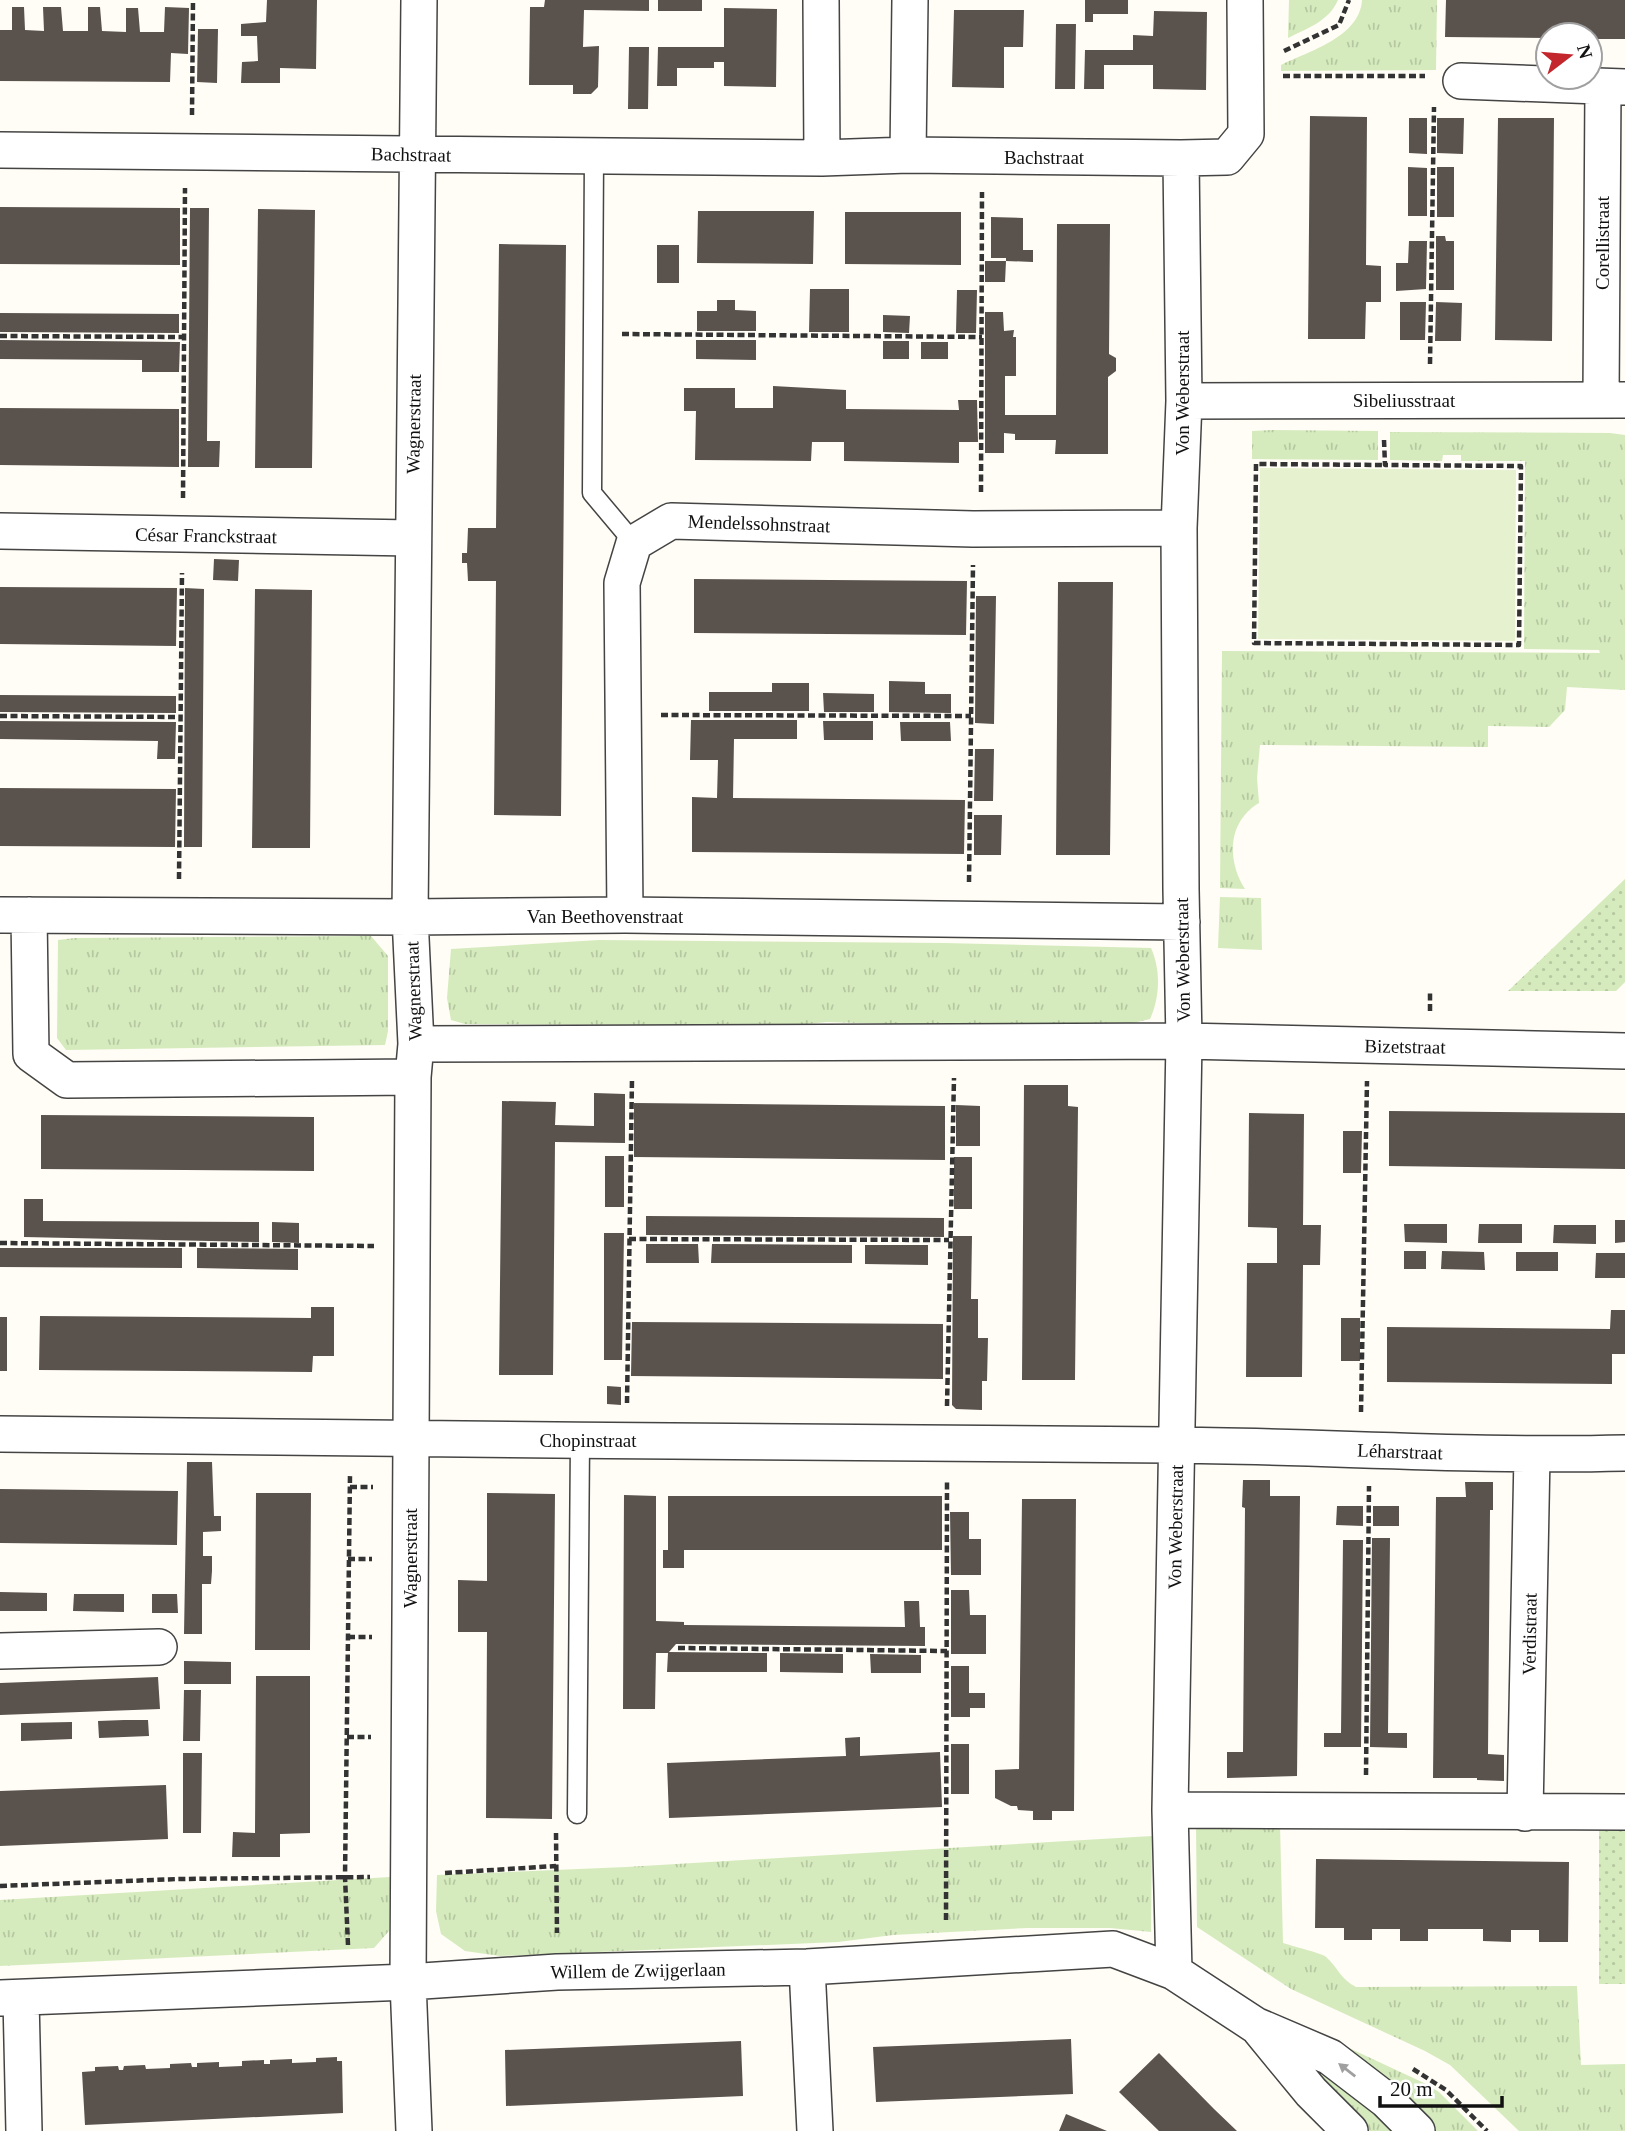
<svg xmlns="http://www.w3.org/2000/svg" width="1625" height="2131" font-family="'Times New Roman',serif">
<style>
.grass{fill:url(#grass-tufts)}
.park{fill:url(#park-dots)}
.pitch{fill:#e6f2cf}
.building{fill:#5a524d}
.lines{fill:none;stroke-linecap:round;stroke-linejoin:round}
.lane-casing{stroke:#444;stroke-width:21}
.street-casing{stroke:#444;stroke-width:38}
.path{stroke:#333;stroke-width:4.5;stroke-dasharray:7 3.5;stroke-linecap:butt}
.lane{stroke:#fff;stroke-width:18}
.street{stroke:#fff;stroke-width:35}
.oneway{fill:#a0a0a0}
.labels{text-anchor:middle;stroke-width:7;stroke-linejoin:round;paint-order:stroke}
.street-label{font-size:19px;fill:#111;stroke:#fff}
</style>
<defs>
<pattern id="grass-tufts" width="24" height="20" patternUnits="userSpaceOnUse" patternTransform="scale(1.75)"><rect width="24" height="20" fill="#d5ebbd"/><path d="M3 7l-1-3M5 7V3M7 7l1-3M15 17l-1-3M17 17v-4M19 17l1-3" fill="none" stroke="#b6c8a1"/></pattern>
<pattern id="park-dots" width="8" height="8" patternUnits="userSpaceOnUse" patternTransform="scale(1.75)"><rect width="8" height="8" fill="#d5ebbd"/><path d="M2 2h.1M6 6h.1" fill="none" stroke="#b6c8a1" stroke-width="1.8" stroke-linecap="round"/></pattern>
</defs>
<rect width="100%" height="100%" fill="#fffdf5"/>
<path class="grass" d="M1289,0H1338C1329,21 1308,28 1288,38Z
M1362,0H1437L1436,70L1281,71V65C1309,51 1360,37 1362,0Z
M1272,430L1378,431V460L1252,459V431Z
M1390,432L1610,433L1625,435V690L1567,687L1565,710L1549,727L1488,726V747L1260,745L1257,778L1259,803C1227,822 1227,861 1245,889L1220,888L1222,651L1600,653L1599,650L1524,649L1525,461H1461V455H1443L1442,461L1390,460Z
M1220,897L1261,898L1262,950L1218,948Z
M371,936L388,956V1031L385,1045L66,1050L57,1038L58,940L75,938Z
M599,940L944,943L1151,948C1161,970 1160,997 1150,1019L1116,1027H996L827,1022L787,1026L465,1024L451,1020L447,998L451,949Z
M1196,1826H1280L1283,1943C1292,1946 1320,1953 1325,1956C1337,1966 1341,1980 1356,1987L1577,1986L1581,2065L1625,2064V2131H1519L1450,2065L1425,2051L1291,1989L1197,1927Z
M1152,1836L1151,1932L1110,1928H1027L893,1935L838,1942L500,1956L465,1951L441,1934L436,1911L437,1875L626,1867Z
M390,1877L389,1931L374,1948L0,1966V1900Z
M1334,2041L1424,2083L1439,2092L1478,2131H1431Z
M1327,2070L1399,2131H1368L1317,2081Z"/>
<path class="park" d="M1625,879V982L1616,991H1508Z
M1599,1830H1625V1984H1599Z"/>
<path class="pitch" d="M1260,468L1516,470L1515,641L1258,639Z"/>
<path class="building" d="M267,0H317L316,69L280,68V83H241L242,62L258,61L257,36H241V24L266,22Z
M545,0H649V11L584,10L583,47L599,46L598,87L591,94H573V85H529L530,7H544Z
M658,0H702V11H658Z
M1085,0H1128V14H1093V22H1085Z
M1446,0H1625V39H1590V35H1548V38L1445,37Z
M12,7H24L25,30L44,31L43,7H61L63,31H88V7H100L102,31L126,32V8H138L140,32H164L165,7L189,8L188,54L171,53L170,82L0,81V30H12Z
M724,8L777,9L776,87L724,86V62H714V68H677V86H657L658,47H724Z
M954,10H1024L1023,47H1004V88L952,87Z
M1154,11L1207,12L1206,90L1153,89V65H1104V89H1084L1085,50H1133V35L1153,36Z
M1056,24H1076L1075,89H1055Z
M198,29H218L217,83L197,82Z
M629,47H649L648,109H628Z
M1310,116L1367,117L1366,265L1381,266V302H1366L1365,339H1308Z
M1409,118H1427V154L1409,153Z
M1437,118H1464L1463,154L1437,153Z
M1498,118H1554L1552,341L1495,340Z
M1408,167L1427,168V216H1408Z
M1437,167H1454V217H1437Z
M0,207L180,208V265L0,264Z
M190,208H209L207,441H220L219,467H188Z
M258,209L315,210L312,468H255Z
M698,211H814L813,264L697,263Z
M845,212H961V265L845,264Z
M991,217L1023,218V250H1033V262L1006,261V258H991Z
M1057,224H1110L1109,354L1116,358V371L1108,377V454H1055L1056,440H1015V434L1004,433V453H985V312H1003L1004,331L1014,330L1013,337H1016V376H1005V415H1056Z
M1436,236H1445L1446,241H1454V290H1436Z
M1409,241H1427L1426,289L1396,291V263H1408Z
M499,244L566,245L561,816L494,815L496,581H468L467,563H462V553H467L468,528H496Z
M657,245H679V283H657Z
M985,261H1006L1005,282H985Z
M810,289H849V332H809Z
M957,290H977L976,333H956Z
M717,300H735V310L756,311V331H697V311H717Z
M1400,302H1426L1425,340H1400Z
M1436,302L1462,303L1461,341H1435Z
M0,313L179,314V333L0,332Z
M883,315L910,316L909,333L883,332Z
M0,340L180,342L179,372H142V360L0,359Z
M696,340H756V360L696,359Z
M883,341H909V359H883Z
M921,342H948V359H921Z
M773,386L846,390V409L959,410L958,400H977L978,442H959V463L844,461V442H812L811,461L695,460L696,411H684V388H735V408H773Z
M0,408L179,409V467L0,465Z
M214,559L239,560L238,581L213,580Z
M694,579L967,581L966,635L694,633Z
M1058,582H1113L1110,855H1056Z
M0,587L177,588L176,646L0,644Z
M185,588L204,589L202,847H184Z
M255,589L312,590L310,848H252Z
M976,596H996L994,724L975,723Z
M889,681L925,682V694H951V713L889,712Z
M772,683H809V711H709V692H772Z
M823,693L874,694V712H824Z
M0,695L176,696V713L0,712Z
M691,720H797V739H734L733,798L965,800L964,854L692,852V797L717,798L718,760H690Z
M0,721L176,722L175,759H157L158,741L0,739Z
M823,721H873V740H824Z
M900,722H950L951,741H901Z
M975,749H994L993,801H974Z
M0,788L176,789L175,847L0,846Z
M974,815H1002L1001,855H974Z
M1024,1085H1068V1106L1078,1107L1075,1380H1022Z
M594,1093L625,1094V1143L555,1142L553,1375H499L502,1101L556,1102L555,1125L594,1126Z
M634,1103L945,1106V1160L634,1157Z
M956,1105L980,1106V1146H956Z
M1389,1111L1625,1113V1169L1389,1166Z
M1249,1113L1304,1114L1303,1225H1321L1320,1265H1303L1302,1377H1246L1247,1263H1277V1228L1248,1227Z
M41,1115L314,1117V1171L41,1169Z
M1343,1131H1362L1361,1173H1343Z
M605,1156H624V1207H605Z
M954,1157H972V1209H954Z
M24,1199H43V1221L259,1222V1242L24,1237Z
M646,1216L944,1218V1237L646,1235Z
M1615,1220H1625V1242L1615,1243Z
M272,1222L299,1223V1243L272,1242Z
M1404,1224H1447V1243L1405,1242Z
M1479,1224H1522V1243H1478Z
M1554,1225H1596V1244L1553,1243Z
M604,1233H624L622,1360H604Z
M953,1236H972L971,1299H978V1338H988L987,1381H982V1410L956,1409L952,1405Z
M646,1244H698L699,1263H646Z
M712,1244L852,1245V1263H711Z
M865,1245H928V1265L865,1264Z
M0,1248H182V1268L0,1267Z
M197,1248L298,1249V1270L197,1268Z
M1404,1251H1426V1269H1404Z
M1442,1251L1484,1252L1485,1270L1441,1269Z
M1516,1252H1558V1271H1516Z
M1596,1253H1625V1278H1595Z
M311,1307H334V1356H313L312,1372L39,1370L40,1316L311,1318Z
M1611,1310H1625V1354H1612V1384L1387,1382V1327L1610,1329Z
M0,1317H7V1371H0Z
M1341,1318H1360V1361H1341Z
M632,1322L943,1324V1379L631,1376Z
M607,1386L621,1387V1405L607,1404Z
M187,1462H212L214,1516H221V1531L203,1532V1556H212V1571L211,1584H202V1634H184Z
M1243,1480H1270V1496H1300L1297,1776L1227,1778V1752H1243L1245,1508L1242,1507Z
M1465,1482H1493V1510H1490L1488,1754L1504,1755V1781L1477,1780V1778H1433L1436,1497H1466Z
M0,1489L178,1491L177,1545L0,1543Z
M256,1493H311L310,1650H255Z
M487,1493L555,1494L552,1819L486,1818L487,1632H458V1580L487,1581Z
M624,1495L656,1496V1621L684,1622V1625L905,1627L904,1601H919L920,1627H925V1646L676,1644L669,1652L767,1653V1672H667L668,1653H656L655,1709H623Z
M668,1496H942V1550H684V1568H663V1550H668Z
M1022,1499H1076L1074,1811H1052V1820H1033V1811L1018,1810L1017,1806H1011L995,1798V1770L1019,1769Z
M1337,1506H1363V1526L1336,1525Z
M1373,1506H1399V1526H1373Z
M950,1512H969V1539H981V1575H951Z
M1372,1538H1390L1388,1733H1407V1748L1370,1747Z
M1343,1540H1363L1361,1747H1324V1733H1341Z
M951,1590H969L970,1615H986V1654H951Z
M0,1592L47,1593V1611H0Z
M74,1594H124V1612L73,1611Z
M152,1594H177L178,1613H152Z
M780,1653L843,1654V1673L780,1672Z
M870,1654L921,1655V1673H871Z
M184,1661L231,1662V1684H184Z
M951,1666H969V1693H985V1708H970V1717H951Z
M256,1676H310V1833L280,1834V1857H232L233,1832L255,1833Z
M158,1677L160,1709L0,1715V1683Z
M184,1690H201L200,1741H183Z
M124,1720H148L149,1736L99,1738L98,1721Z
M72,1722V1739L21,1741V1723Z
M860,1737V1756L940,1752L942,1807L669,1818L667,1763L846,1756L845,1738Z
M951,1744H969V1794H951Z
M183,1753H202L201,1833H183Z
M166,1785L168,1839L0,1846V1791Z
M1316,1859L1569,1862L1568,1942H1539V1930H1511V1942L1483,1941V1929H1428V1941H1400V1929H1372V1940H1344V1928H1315Z
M1071,2039L1073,2094L876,2102L873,2047Z
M741,2041L743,2096L506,2106L505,2050Z
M1159,2053L1214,2109L1237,2131H1159L1119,2092Z
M337,2057V2061H342L343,2113L85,2125L82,2072L95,2071V2067L118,2066L119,2070H123L124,2066L145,2065L146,2069L170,2068V2064L191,2063L192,2067H197V2063L219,2062V2067L242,2066V2061L264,2060V2064H270V2060L292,2059V2063L316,2062V2058Z
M1066,2114L1107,2131H1059Z"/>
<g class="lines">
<defs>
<path id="lane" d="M594,156L592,493L634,543
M577,1814L580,1440"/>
<path id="street" d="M821,0L822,158
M1461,81L1625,87
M0,150L822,158L908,155L1181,158
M908,155L910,0
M1601,399L1603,87
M1184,401L1625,400
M0,531L412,538
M0,915L410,917L625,915L1182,922
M29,915L31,1054L67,1080L413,1077
M625,915L622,583L634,543L671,521L973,529L1179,528
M416,1044L1184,1041L1625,1051
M0,1434C389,1439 779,1442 1168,1445C1320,1446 1472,1457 1625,1453
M0,1651L159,1647
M1170,1810L1625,1812
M1525,1813L1532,1455
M807,1967L815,2131
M1174,1972L1170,1810L1184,1041L1181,889L1179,528L1184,401L1181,158L1227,157L1246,134L1245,0
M0,1998L408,1982L557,1972L807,1967L1113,1949L1174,1972L1255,2025L1330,2057L1386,2100L1417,2131
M21,1998L24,2131
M1260,2030L1311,2092L1350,2131
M414,2131L408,1982L413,1077L416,1044L410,917L419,0"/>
</defs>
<use href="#lane" class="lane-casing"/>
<use href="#street" class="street-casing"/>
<path class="path" d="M1284,51L1339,25L1349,0
M1283,76H1425
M192,115L193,0
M622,334L982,337
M0,336L183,337
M1430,364L1434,107
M1384,440L1385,465L1521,466L1519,645L1254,643L1256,464L1385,465
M981,492L982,192
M183,498L185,188
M661,715L971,716
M0,716L180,717
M179,879L182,573
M969,882L973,565
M1430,1011V992
M629,1239L949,1240
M0,1243L374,1246
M627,1403L632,1079
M947,1406L954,1078
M1361,1412L1367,1081
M350,1487H373
M348,1559H372
M348,1637H372
M678,1648L947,1651
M347,1737H371
M1366,1775L1369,1486
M556,1833L557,1933
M445,1873L556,1866
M0,1886L178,1879L370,1877
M946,1920L947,1481
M348,1945L345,1877L350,1475
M1413,2069L1446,2090L1487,2131"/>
<use href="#lane" class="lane"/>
<use href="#street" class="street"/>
</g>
<defs><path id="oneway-solid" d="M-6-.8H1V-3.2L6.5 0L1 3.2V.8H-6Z" transform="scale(1.75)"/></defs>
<use class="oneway" href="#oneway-solid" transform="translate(1347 2070) rotate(-142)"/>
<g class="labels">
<g class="street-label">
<text transform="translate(411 154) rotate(1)" y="7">Bachstraat</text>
<text x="1044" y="164">Bachstraat</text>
<text transform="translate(1602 243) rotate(-90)" y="7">Corellistraat</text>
<text transform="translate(1182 393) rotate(-90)" y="7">Von Weberstraat</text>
<text x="1404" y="407">Sibeliusstraat</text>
<text transform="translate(413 424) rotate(-89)" y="7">Wagnerstraat</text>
<text transform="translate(759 523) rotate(2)" y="7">Mendelssohnstraat</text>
<text transform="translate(206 535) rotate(1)" y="7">César Franckstraat</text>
<text x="605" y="923">Van Beethovenstraat</text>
<text transform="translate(1182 960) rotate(-91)" y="7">Von Weberstraat</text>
<text transform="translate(413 991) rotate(-92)" y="7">Wagnerstraat</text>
<text transform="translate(1405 1046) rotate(1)" y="7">Bizetstraat</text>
<text x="588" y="1447">Chopinstraat</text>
<text transform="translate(1400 1451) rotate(2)" y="7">Léharstraat</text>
<text transform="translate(1175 1527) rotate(-89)" y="7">Von Weberstraat</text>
<text transform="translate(410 1558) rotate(-90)" y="7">Wagnerstraat</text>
<text transform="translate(1529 1634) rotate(-89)" y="7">Verdistraat</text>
<text transform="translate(638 1970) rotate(-1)" y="7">Willem de Zwijgerlaan</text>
</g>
</g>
<g transform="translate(1569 56) rotate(74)"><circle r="33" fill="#ffffff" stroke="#a0a0a0" stroke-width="2"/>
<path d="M0-5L12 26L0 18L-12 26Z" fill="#c4262e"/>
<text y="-10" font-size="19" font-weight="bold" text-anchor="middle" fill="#111111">N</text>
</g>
<path d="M1380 2096v10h122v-10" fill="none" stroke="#111111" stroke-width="3.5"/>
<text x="1390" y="2096" font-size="21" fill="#111111" stroke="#ffffff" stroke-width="5" paint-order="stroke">20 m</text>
</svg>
